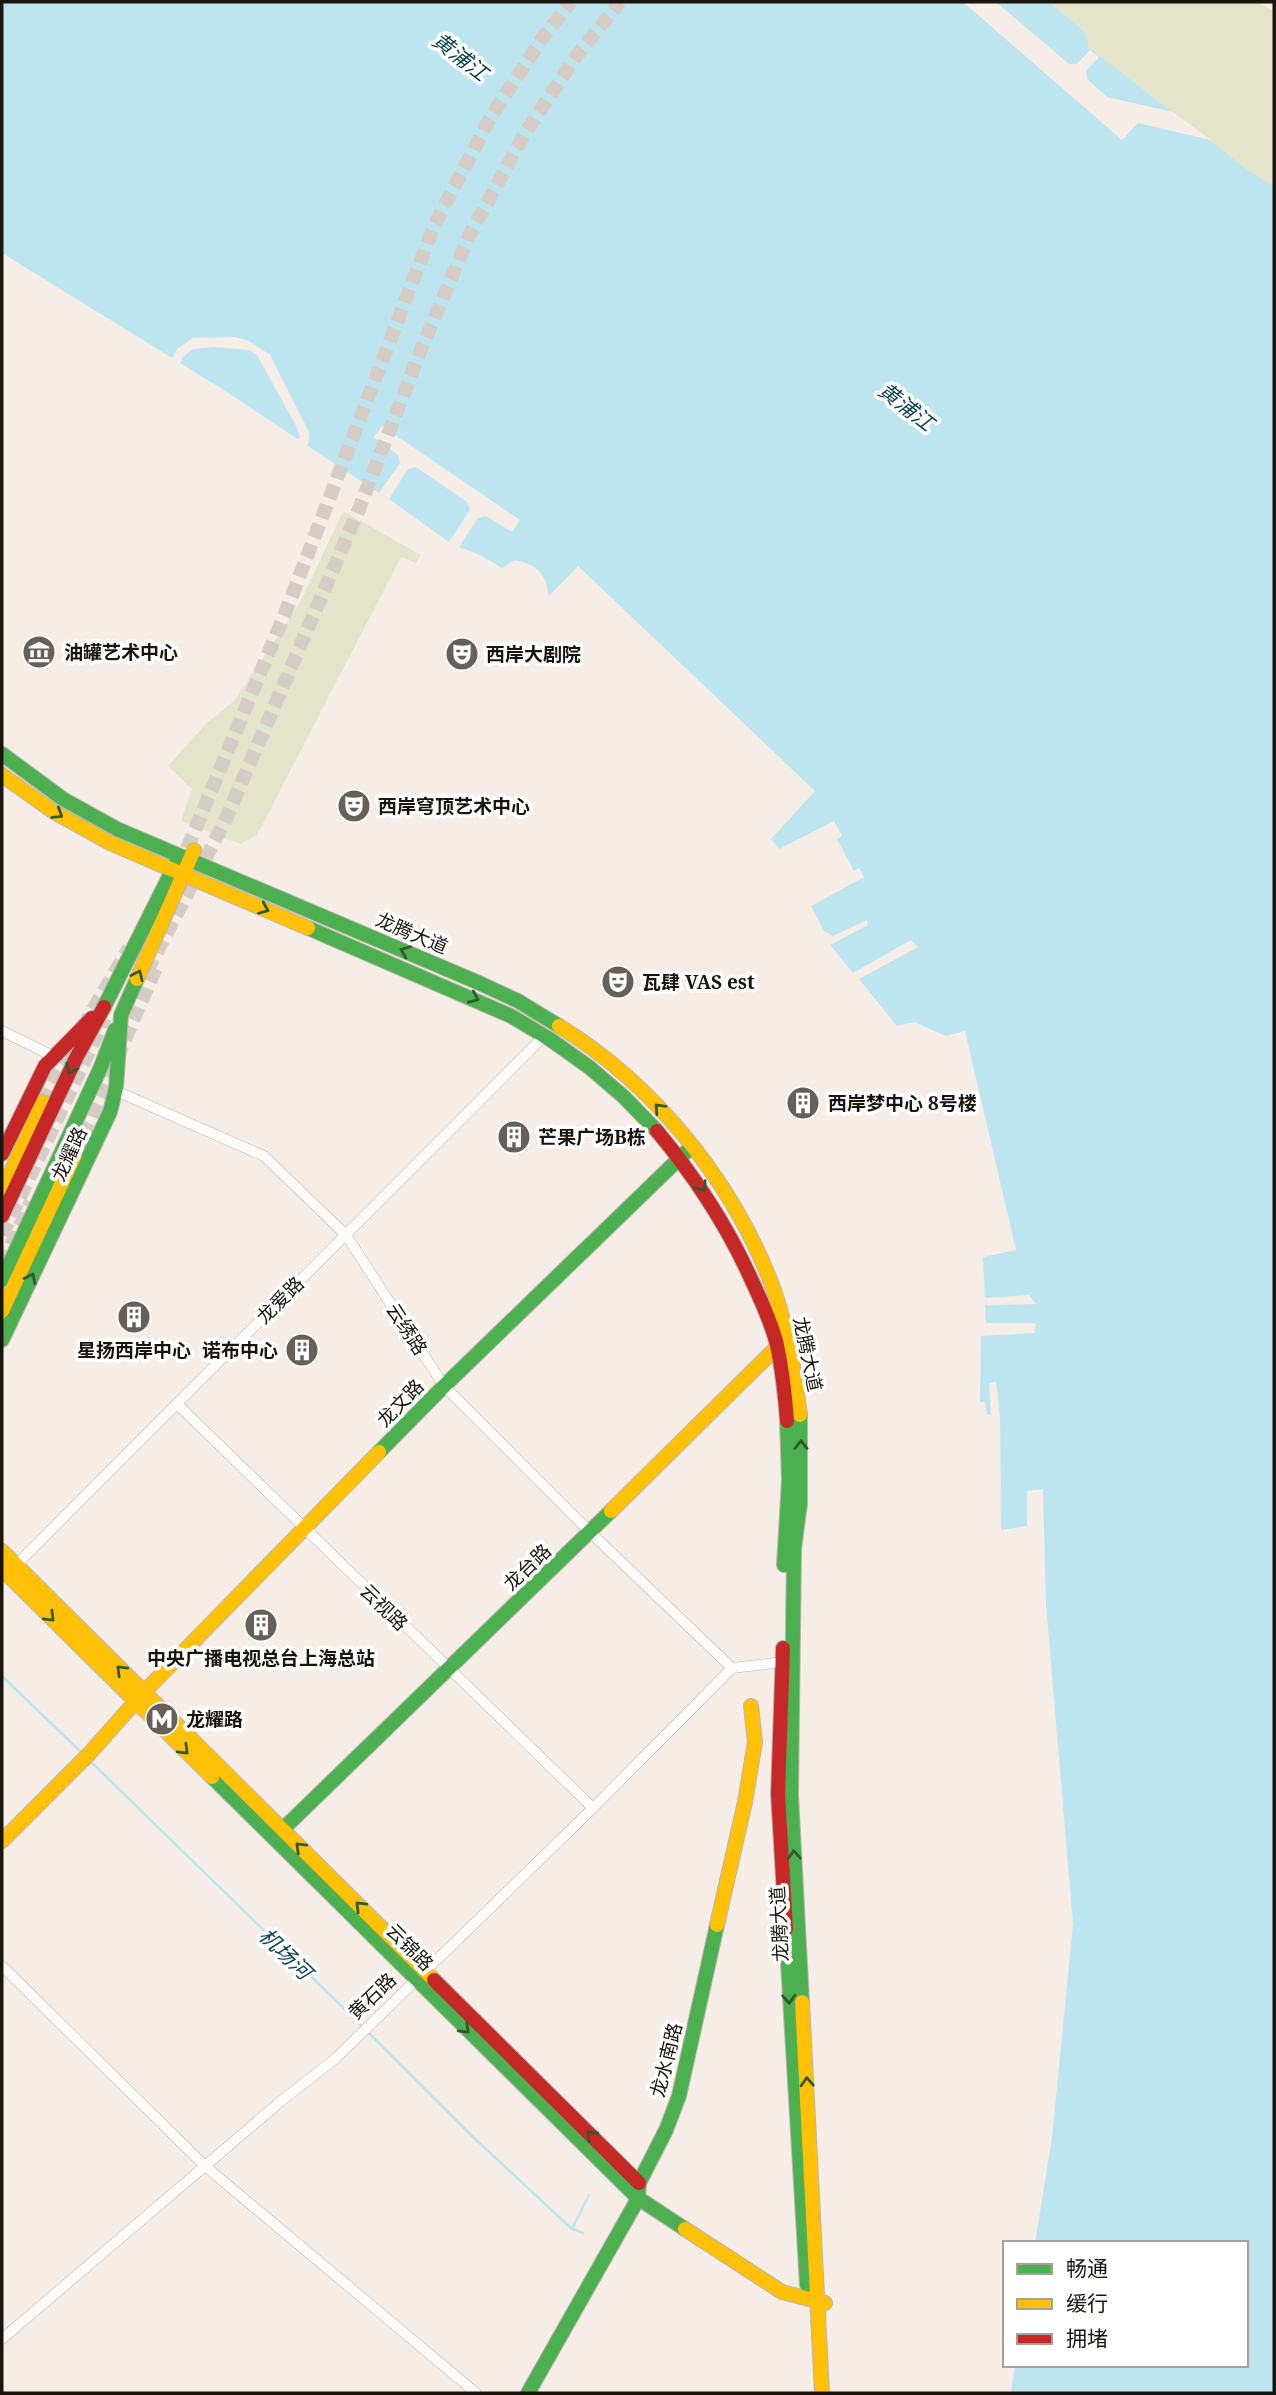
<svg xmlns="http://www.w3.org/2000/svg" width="1276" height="2395" font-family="'Noto Serif','Noto Sans SC',serif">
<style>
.green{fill:#e3e4c9}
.water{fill:#bde5f0}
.pier{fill:#f6ede6}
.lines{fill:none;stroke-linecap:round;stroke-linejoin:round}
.stream{stroke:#bde5f0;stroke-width:2.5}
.secondary-tunnel{stroke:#d5ccc6;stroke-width:14;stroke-dasharray:14 7;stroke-linecap:butt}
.street-casing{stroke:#bbb4ae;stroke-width:11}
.fast-casing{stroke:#bbb4ae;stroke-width:16}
.slow-casing{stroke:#bbb4ae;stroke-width:16}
.jam-casing{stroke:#bbb4ae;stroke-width:16}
.street{stroke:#fefcfb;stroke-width:10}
.fast{stroke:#4caf50;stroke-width:14}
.slow{stroke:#ffc107;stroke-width:14}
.jam{stroke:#c62828;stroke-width:14}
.oneway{stroke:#305a2c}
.labels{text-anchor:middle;stroke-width:7;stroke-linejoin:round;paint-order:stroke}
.poi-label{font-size:19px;font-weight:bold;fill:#1a140e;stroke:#fff;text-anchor:start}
.street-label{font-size:19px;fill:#1a140e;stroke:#fff}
.water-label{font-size:21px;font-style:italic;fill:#0d4451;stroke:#fff}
</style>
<rect width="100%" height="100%" fill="#f6ede6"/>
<path class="green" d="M1049,2H1256L1274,11V186L1248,170L1088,48L1085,32Z
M343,511L421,555L416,563L401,557L257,835L240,844L181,821L192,789L168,766L207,723L234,701L300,603Z"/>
<path class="water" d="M2,2H1049L1085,32L1089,48L1248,170L1274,186V2393H1011L1015,2365H1246V2243H1035L1052,2138L1073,1924L1046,1604L1043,1489L1027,1491V1526L1001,1530L1000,1416L996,1382L989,1383L991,1415L987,1414L985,1402H980L981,1336L1035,1333L1036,1323H986L985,1305L1036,1304L1029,1295L985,1298L983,1257L1016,1250L965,1031L946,1036L914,1022L897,1026L859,979L918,947L911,940L853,973L830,945L868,925L867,920L833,936L824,931L811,906L864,877L859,868L854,871L837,839L842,836L834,821L779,849L771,839L815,791L578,566L549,596C545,572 538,565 514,560L502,568L480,555L459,547L478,518L486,516L512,532L520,520L382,426L374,437L398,455L400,463L379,493L219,387L2,253Z
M416,467L467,502L470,510L449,542L389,499L408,469Z"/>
<path class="pier" d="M963,2H996L1069,64H1077L1090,50L1099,57L1086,71L1087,79L1107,97L1173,112L1211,140L1138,123L1122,140Z
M235,337L249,341L270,355L309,432V440L306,448L297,442L300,436L295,424L257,355L249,350L214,347L193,349L184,356L178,366L171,361L177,349L193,338Z"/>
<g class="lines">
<path class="stream" d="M2,1676L83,1754
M90,1761L363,2027
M368,2032L474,2138L572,2229L583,2233
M572,2229L589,2195"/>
<path class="secondary-tunnel" d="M179,868L286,611L434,226L489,120L543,37L571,2
M147,971L225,821L359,509L420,352L469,236L524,135L575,58L620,2
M43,1102L70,1049L129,948
M75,1155L158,963
M2,1235L105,1018
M2,1264L31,1202"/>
<defs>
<path id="street" d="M2,1031L53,1056
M116,1091L264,1156L346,1235L444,1386L590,1532L732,1668
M177,1404L593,1808
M16,1565L545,1035
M2,1966L205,2166L476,2393
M2,2339L280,2102L336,2058L593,1808L732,1668L783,1662"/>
<path id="fast" d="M2,754L63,799L117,829L477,982L518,1001L559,1026
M308,928L511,1016L551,1040L589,1067L624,1097L657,1131
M104,1007L176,863
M2,1280L100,1069L115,1030
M2,1340L110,1112L116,1088L121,1015L137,979
M800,1415V1504L794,1549L791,1795L802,2002
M379,1452L444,1386L686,1152
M784,1565L789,1480L787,1421
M212,1777L638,2198L685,2229
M282,1830L611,1511
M786,1929L807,2285
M528,2393L634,2206L638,2198L639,2183L666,2130L679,2096L717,1925"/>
<path id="slow" d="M2,775L54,812L110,843L308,928
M137,979L194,850
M559,1026C655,1085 732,1181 772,1285C787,1325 795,1373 800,1415
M2,1191L43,1102
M2,1311L75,1155
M611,1511L795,1329
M2,1551L434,1980
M2,1569L212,1777
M2,1841L89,1754L144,1692L379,1452
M717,1925L745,1802L755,1742L751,1706
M802,2002L822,2393
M685,2229L782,2292L825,2303"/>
<path id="jam" d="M657,1131C696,1178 727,1225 752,1281C761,1300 770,1320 776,1341C782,1367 785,1394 787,1421
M2,1154L45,1066L92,1018
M2,1216L76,1058L104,1007
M783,1648L778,1794L786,1929
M434,1980L639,2183"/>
</defs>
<use href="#street" class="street-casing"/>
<use href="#fast" class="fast-casing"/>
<use href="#slow" class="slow-casing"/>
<use href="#jam" class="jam-casing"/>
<use href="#street" class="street"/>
<use href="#fast" class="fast"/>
<use href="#slow" class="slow"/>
<use href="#jam" class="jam"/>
</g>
<defs><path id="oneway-chevron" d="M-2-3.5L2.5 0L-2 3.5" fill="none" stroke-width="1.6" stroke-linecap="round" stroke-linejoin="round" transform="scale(1.75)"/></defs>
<g class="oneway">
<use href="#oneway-chevron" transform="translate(58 814) rotate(32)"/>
<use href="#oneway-chevron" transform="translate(264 909) rotate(23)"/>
<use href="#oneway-chevron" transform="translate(405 951) rotate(-157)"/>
<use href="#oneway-chevron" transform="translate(138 975) rotate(-65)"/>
<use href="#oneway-chevron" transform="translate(474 998) rotate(24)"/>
<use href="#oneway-chevron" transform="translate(71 1069) rotate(115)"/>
<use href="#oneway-chevron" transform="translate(659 1108) rotate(-133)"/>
<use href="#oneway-chevron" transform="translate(702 1187) rotate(56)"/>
<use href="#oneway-chevron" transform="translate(31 1278) rotate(-65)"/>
<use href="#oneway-chevron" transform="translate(801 1445) rotate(-90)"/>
<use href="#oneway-chevron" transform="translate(50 1617) rotate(45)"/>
<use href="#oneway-chevron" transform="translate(121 1670) rotate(-135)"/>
<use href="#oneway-chevron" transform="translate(184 1750) rotate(45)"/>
<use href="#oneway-chevron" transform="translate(300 1847) rotate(-136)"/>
<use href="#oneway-chevron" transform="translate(794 1855) rotate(-93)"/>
<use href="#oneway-chevron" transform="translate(360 1906) rotate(-135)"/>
<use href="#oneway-chevron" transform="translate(789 1999) rotate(87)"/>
<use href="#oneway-chevron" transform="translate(465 2029) rotate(45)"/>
<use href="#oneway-chevron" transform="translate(807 2082) rotate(-93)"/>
<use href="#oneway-chevron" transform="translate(591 2135) rotate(-135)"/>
</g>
<defs>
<symbol id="museum-disc" viewBox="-11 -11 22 22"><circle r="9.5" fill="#67605a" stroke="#fff"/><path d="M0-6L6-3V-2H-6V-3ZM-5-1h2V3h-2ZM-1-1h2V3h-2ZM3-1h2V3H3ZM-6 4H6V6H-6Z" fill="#fff"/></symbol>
<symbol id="theatre-disc" viewBox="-11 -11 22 22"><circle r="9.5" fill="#67605a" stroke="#fff"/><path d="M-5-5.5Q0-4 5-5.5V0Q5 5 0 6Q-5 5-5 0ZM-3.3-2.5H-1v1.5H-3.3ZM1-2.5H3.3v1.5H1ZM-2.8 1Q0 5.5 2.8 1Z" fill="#fff"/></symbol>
<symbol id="building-disc" viewBox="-11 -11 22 22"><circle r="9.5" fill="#67605a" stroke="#fff"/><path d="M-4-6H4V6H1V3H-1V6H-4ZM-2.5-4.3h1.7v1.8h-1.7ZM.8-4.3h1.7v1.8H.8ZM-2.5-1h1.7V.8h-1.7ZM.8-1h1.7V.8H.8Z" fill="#fff"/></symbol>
<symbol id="metro-disc" viewBox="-11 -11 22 22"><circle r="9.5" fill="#67605a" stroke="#fff"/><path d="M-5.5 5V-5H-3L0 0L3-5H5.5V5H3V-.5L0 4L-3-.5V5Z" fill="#fff"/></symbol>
</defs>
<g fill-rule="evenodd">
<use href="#museum-disc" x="20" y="633" width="38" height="38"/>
<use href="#theatre-disc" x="443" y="635" width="38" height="38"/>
<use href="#theatre-disc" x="335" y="787" width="38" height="38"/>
<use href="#theatre-disc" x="599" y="963" width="38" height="38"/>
<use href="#building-disc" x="784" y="1084" width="38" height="38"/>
<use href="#building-disc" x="495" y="1118" width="38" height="38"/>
<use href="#building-disc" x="115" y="1298" width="38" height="38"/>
<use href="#building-disc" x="283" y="1331" width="38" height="38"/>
<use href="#building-disc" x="242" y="1606" width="38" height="38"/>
<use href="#metro-disc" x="143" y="1700" width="38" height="38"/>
</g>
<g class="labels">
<g class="poi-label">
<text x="64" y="659">油罐艺术中心</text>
<text x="486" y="661">西岸大剧院</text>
<text x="378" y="813">西岸穹顶艺术中心</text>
<text x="642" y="989">瓦肆 VAS est</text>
<text x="828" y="1110">西岸梦中心 8号楼</text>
<text x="538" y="1144">芒果广场B栋</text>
<text x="134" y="1357" text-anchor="middle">星扬西岸中心</text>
<text x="278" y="1357" text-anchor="end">诺布中心</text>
<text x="261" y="1665" text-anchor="middle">中央广播电视总台上海总站</text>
<text x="186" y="1726">龙耀路</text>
</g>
<g class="street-label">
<text transform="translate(412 933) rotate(23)" y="7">龙腾大道</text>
<text transform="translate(69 1154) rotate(-65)" y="7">龙耀路</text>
<text transform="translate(280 1300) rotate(-45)" y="7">龙爱路</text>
<text transform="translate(407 1329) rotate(57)" y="7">云绣路</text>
<text transform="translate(808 1354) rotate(78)" y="7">龙腾大道</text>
<text transform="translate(400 1403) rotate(-46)" y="7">龙文路</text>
<text transform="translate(527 1567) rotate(-44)" y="7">龙台路</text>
<text transform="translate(384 1607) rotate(44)" y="7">云视路</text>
<text transform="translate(779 1924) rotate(-93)" y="7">龙腾大道</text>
<text transform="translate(410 1947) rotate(45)" y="7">云锦路</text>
<text transform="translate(372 1996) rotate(-44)" y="7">黄石路</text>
<text transform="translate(666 2060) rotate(-76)" y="7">龙水南路</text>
</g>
<g class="water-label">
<text transform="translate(460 57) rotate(38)" y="7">黄浦江</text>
<text transform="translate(906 407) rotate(38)" y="7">黄浦江</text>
<text transform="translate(285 1954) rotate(44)" y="7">机场河</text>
</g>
</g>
<rect width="1276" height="2395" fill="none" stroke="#1a140e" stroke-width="7"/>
<rect x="1003" y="2241" width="245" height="126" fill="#ffffff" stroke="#a3a19f" stroke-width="2"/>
<rect x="1017" y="2264" width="35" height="10" fill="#4caf50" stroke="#a3a19f" stroke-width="2"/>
<text x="1066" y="2276" font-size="21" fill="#1a140e">畅通</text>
<rect x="1017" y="2299" width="35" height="10" fill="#ffc107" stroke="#a3a19f" stroke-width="2"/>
<text x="1066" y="2311" font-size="21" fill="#1a140e">缓行</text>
<rect x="1017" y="2334" width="35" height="10" fill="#c62828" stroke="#a3a19f" stroke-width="2"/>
<text x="1066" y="2346" font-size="21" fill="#1a140e">拥堵</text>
</svg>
